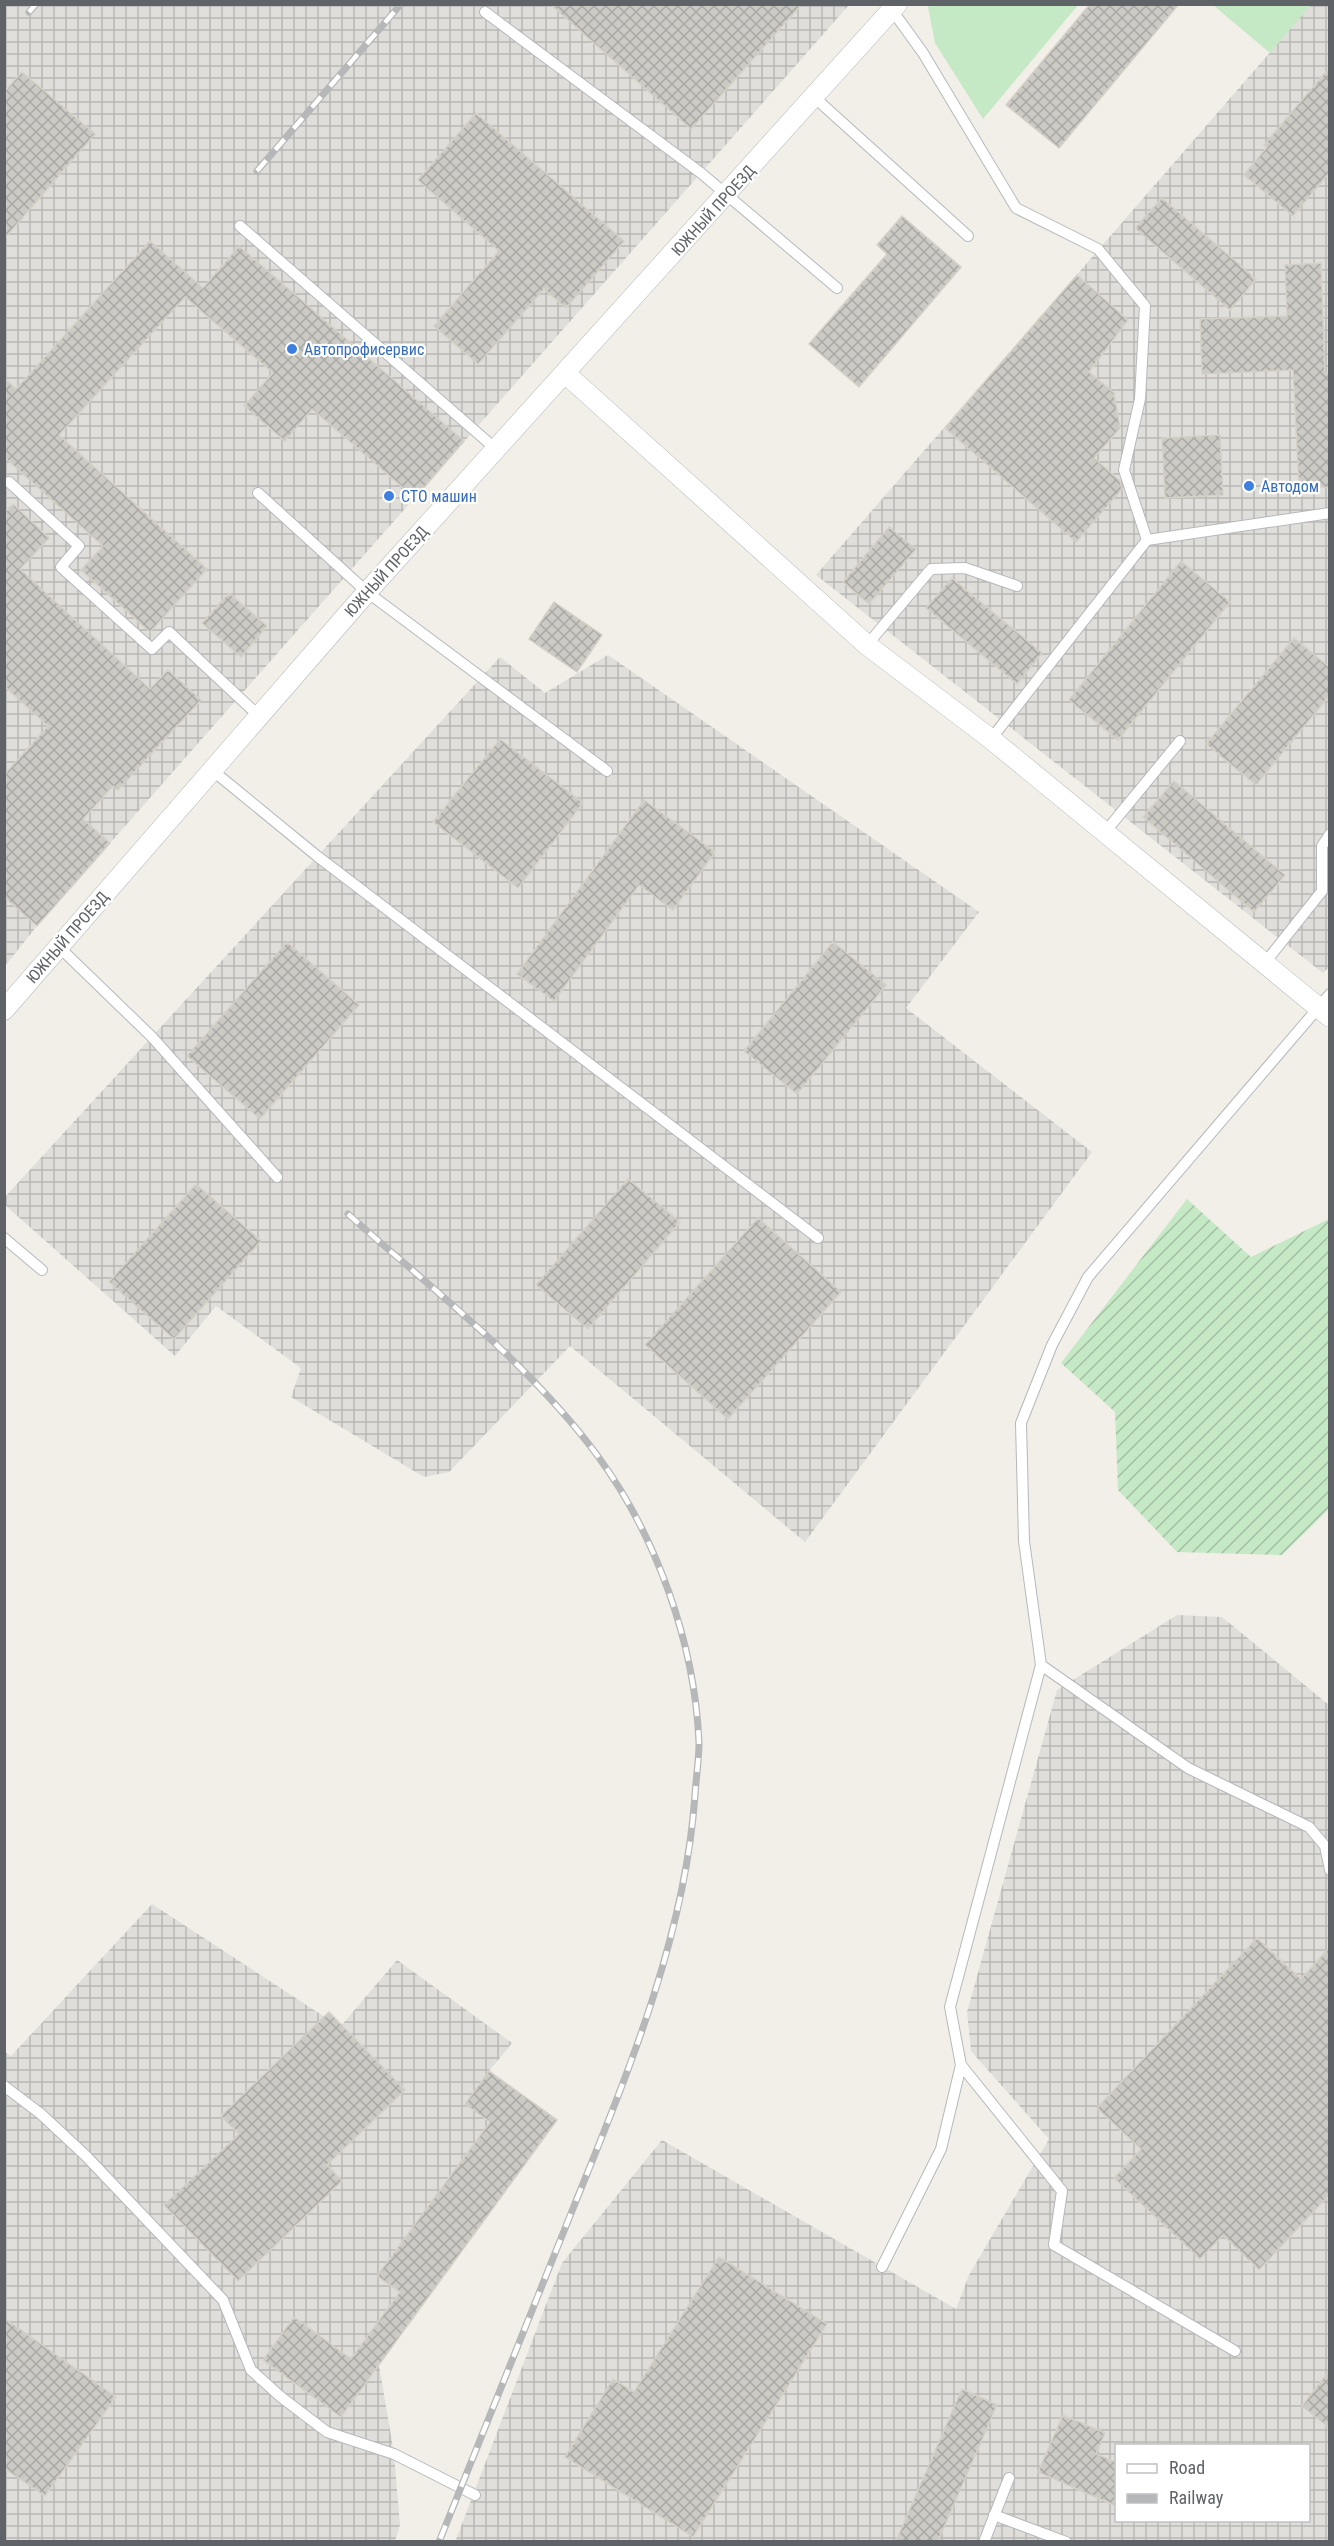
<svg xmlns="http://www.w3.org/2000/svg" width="1334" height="2546" font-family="'Roboto Condensed',sans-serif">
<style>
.industrial{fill:url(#industrial-grid);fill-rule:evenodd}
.grass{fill:#c5e8c5}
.garden{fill:url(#garden-furrows)}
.building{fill:url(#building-cross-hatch);stroke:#d6d1c6;stroke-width:1.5}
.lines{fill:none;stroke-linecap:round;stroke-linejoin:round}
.lane-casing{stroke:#b5b8bc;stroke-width:12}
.street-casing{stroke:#b5b8bc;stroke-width:21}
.lane{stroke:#fff;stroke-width:10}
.street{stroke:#fff;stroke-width:20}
.rail-casing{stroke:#b6b7b8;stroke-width:7}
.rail{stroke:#fff;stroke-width:4.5;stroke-dasharray:14;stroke-linecap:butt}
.shop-dot{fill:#3f7fe0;stroke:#fff;stroke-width:2}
.labels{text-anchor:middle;stroke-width:4.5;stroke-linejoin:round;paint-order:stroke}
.street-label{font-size:16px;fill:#5f6368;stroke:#fff}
.shop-label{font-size:16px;fill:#366cbe;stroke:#fff;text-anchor:start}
</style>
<defs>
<pattern id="industrial-grid" width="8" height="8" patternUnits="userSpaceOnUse" patternTransform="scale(1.5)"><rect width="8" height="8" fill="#e0deda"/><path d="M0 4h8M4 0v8" fill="none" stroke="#b9b8b5"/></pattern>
<pattern id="garden-furrows" width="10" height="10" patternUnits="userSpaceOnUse" patternTransform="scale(1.5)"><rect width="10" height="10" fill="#c5e8c5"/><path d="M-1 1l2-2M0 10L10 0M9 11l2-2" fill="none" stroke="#a3c0a4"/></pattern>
<pattern id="building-cross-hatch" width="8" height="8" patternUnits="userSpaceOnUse" patternTransform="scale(1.5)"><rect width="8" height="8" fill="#cccac5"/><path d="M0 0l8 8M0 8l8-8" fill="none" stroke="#a9a8a4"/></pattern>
</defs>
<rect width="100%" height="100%" fill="#f1efe8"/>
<path class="industrial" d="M5,5H849L37,926L5,966Z
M1311,5H1329L1330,966L1323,973L816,575Z
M608,655L979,912L906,1008L1092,1152L805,1542L570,1346L449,1472L424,1477L291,1397L301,1368L216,1306L175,1356L5,1205L4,1198L500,657L545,693Z
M1177,1615L1222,1617L1329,1705V2541L455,2542L562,2263L662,2140L956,2309L969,2275L1049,2139L971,2051L967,2012L1057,1690ZM1116,2446H1308V2520H1116Z
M152,1904L340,2027L397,1960L512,2043L489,2071L557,2120L379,2365L394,2454L400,2525L395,2541H5L4,2051L11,2056Z"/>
<path class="grass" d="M930,5V4L1078,5L983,119L935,43L928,7Z
M1213,5H1311L1270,53Z"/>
<path class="garden" d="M1187,1199L1251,1257L1329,1219V1509L1282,1555L1177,1552L1118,1490L1115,1412L1061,1363Z"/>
<path class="building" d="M550,4H802L691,129Z
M1090,4H1179L1059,148L1006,105Z
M1329,68V173L1293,216L1244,175L1267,147L1264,145Z
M22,72L95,134L4,239V92Z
M476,113L624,241L566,308L544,289L478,364L434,326L499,251L418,180Z
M1162,198L1256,279L1230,310L1135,228Z
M902,216L961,267L859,387L809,344L887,254L877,245Z
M150,241L203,288L239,246L464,441L415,498L312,409L285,441L244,406L273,373L185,297L59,435L207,569L150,632L81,570L103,546L4,457V378L16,389Z
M1321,263L1325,374H1329V487L1299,488L1293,370L1202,374L1200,319L1287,316L1285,265Z
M1077,275L1128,320L1089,372L1114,393L1120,428L1094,458L1120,481L1122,489L1076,542L945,428Z
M1220,435L1223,495L1165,498L1162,438Z
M13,504L49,538L20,569L150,689L168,670L201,700L118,790L113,786L83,819L110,843L37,926L4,897V775L48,726L4,686V513Z
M889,527L916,549L869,604L843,582Z
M1181,561L1230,602L1118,740L1069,700Z
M952,578L1042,653L1017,684L926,608Z
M229,593L267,626L241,657L202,623Z
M554,602L602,635L577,672L529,639Z
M1294,638L1329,667V696L1256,785L1206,744Z
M500,739L583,803L518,888L433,822Z
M1174,781L1285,875L1254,912L1143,817Z
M644,800L715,852L673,910L639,885L554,1001L517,974Z
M287,942L359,1005L260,1119L187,1056Z
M833,942L886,985L797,1094L744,1051Z
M628,1179L680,1222L588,1329L536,1285Z
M196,1184L261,1241L174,1339L109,1282Z
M758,1218L841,1292L728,1419L645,1345Z
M1257,1938L1301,1979L1329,1948V2195L1259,2270L1223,2235L1200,2259L1114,2178L1141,2149L1097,2108Z
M329,2012L405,2090L327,2165L342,2181L238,2281L164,2205L239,2134L221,2116Z
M489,2071L557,2120L341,2417L263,2360L294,2317L351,2359L400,2292L377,2276L490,2122L465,2104Z
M719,2257L827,2324L693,2537L565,2457L613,2379L634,2392Z
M4,2318L116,2397L45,2496L4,2468Z
M1329,2371V2428L1302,2406Z
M962,2389L997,2405L938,2541H896Z
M1063,2415L1105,2433L1096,2454L1116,2462V2506L1038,2472Z"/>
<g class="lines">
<defs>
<path id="lane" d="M892,10L923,53L1016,208L1098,249L1145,306L1140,399L1124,470L1147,540
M485,12L701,173L837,288
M814,97L968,236
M240,226L497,450
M9,482L79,546L61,567L152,649L169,632L259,716
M258,493L367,592L607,771
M867,645L931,569L965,568L1017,586
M991,739L1147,540L1330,513
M212,770L317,856L818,1238
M1106,831L1180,741
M59,947L152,1037L277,1177
M1264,964L1322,891V846L1330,834
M4,1238L42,1270
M1041,1665L1188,1768L1309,1827L1325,1846L1330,1870
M961,2065L1062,2191L1054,2245L1235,2351
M4,2086L41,2114L86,2156L223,2300L251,2370L281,2397L327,2432L394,2454L475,2495
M882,2267L941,2149L961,2065L950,2007L1041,1665L1024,1541L1021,1423L1052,1345L1088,1277L1330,994
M994,2515L1066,2542
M984,2542L1009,2478"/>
<path id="street" d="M566,374L867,645L991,739L1330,1017
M4,1010L367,592L897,4"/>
</defs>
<use href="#lane" class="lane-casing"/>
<use href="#street" class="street-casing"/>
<use href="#lane" class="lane"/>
<use href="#street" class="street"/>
<defs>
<path id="rail" d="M29,12L36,4
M257,171L401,4
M348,1214C434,1291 528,1362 597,1455C656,1535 695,1643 699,1743C699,1760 696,1778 695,1795C685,1938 627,2075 574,2206C529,2318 484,2430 439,2542"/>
</defs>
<use href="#rail" class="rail-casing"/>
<use href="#rail" class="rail"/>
</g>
<g class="shop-dot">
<circle cx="292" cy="349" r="6"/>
<circle cx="1249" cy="486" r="6"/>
<circle cx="389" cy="496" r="6"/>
</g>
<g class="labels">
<g class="street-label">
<text transform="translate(713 210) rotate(-48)" y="6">ЮЖНЫЙ ПРОЕЗД</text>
<text transform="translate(386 571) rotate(-48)" y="6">ЮЖНЫЙ ПРОЕЗД</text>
<text transform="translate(67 937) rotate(-49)" y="6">ЮЖНЫЙ ПРОЕЗД</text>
</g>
<g class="shop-label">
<text x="304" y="355">Автопрофисервис</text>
<text x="1261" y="492">Автодом</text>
<text x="401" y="502">СТО машин</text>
</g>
</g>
<rect width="1334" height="2546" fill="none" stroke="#5f6368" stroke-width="12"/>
<rect x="1115" y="2444" width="195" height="78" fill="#ffffff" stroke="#bfc1c3" stroke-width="1.5"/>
<rect x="1127" y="2464" width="30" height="9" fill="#ffffff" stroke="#bfc1c3" stroke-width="1.5"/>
<text x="1169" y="2474" font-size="18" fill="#5f6368">Road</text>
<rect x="1127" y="2494" width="30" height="9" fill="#b6b7b8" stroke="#bfc1c3" stroke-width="1.5"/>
<text x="1169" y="2504" font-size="18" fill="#5f6368">Railway</text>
</svg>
